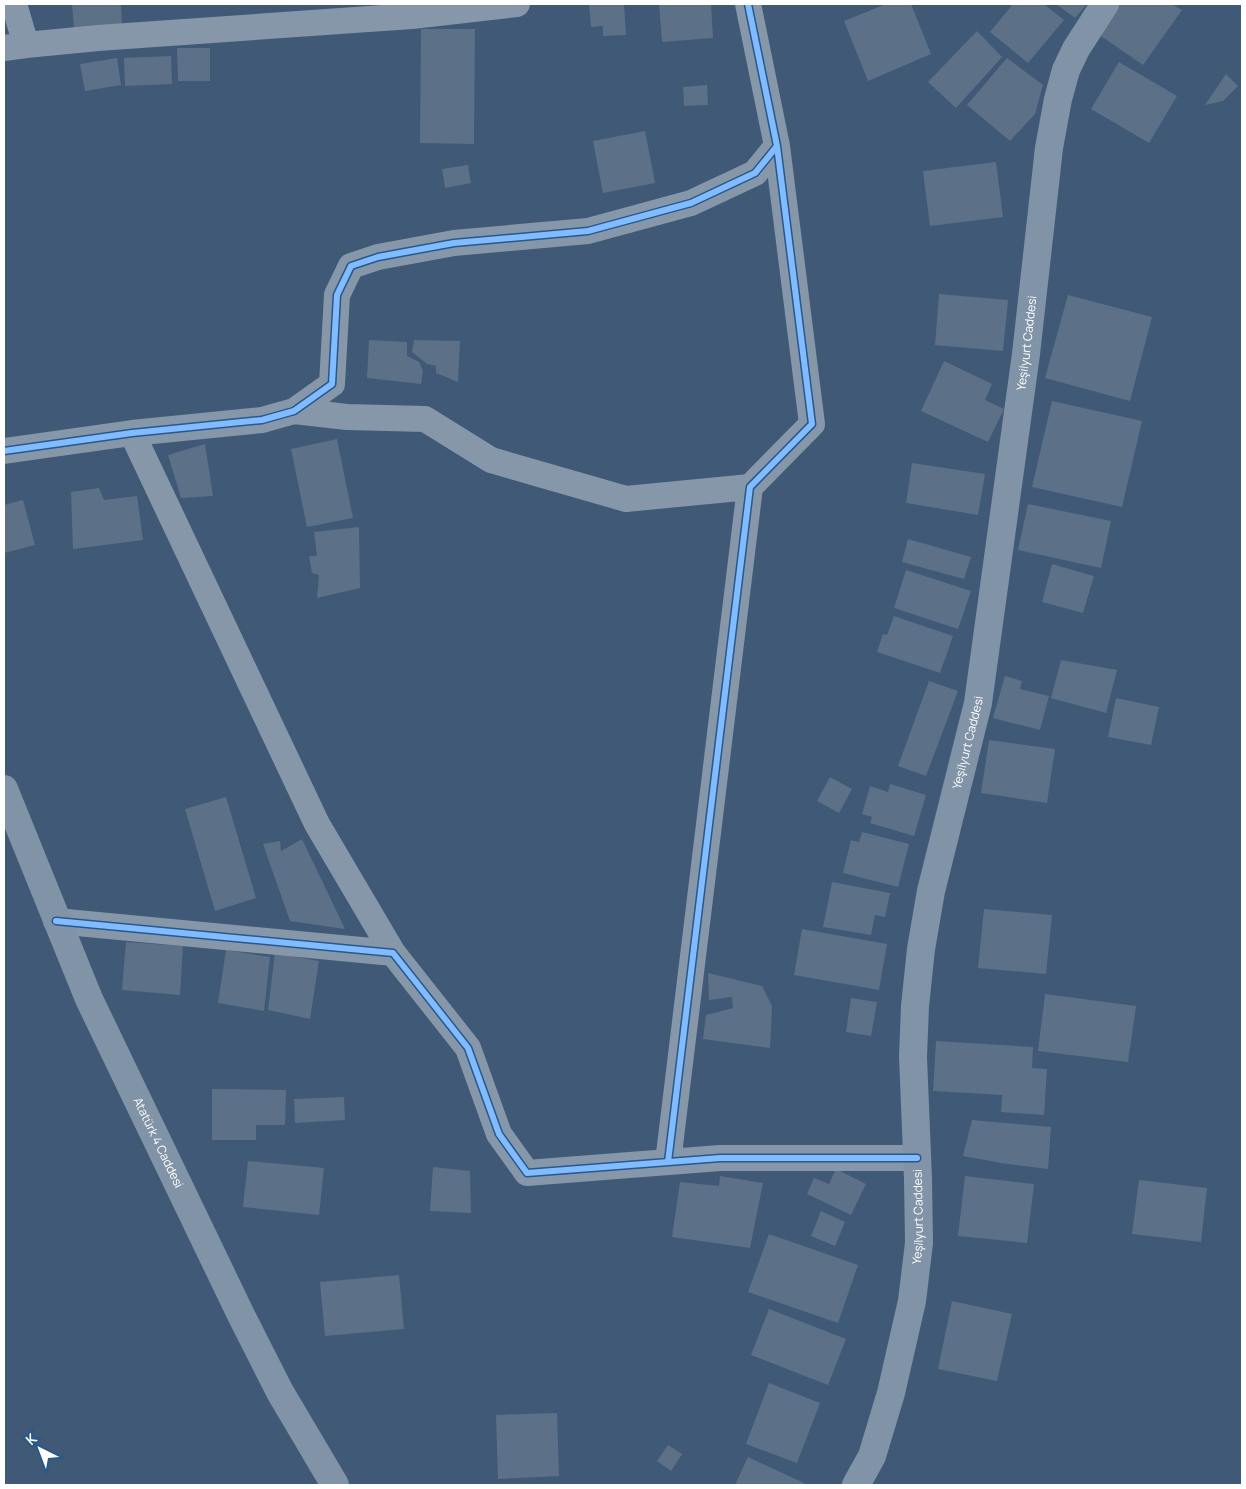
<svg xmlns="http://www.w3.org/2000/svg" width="1246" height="1489" font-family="Manrope,sans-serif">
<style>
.building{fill:#5c7187}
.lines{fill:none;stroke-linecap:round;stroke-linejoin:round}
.street{stroke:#8697a9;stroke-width:26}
.secondary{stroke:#8193a6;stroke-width:28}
.cycleway-casing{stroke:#28588c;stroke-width:9}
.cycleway{stroke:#80bcff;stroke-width:6}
.labels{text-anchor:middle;stroke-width:4;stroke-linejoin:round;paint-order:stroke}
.street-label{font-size:12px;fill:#fff;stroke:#28588c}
</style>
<rect width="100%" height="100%" fill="#3f5976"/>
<path class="building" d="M72,4H121L122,26L74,28Z
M589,4H624L626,35L603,36V26L591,27Z
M659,4H711L713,38L662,42Z
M886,4H911L931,54L868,81L844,21Z
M1013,4H1044L1064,20L1028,63L990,32Z
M1056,4H1087L1075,18Z
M1119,4H1172L1182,10L1143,65L1098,34Z
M421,29H475L474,144L420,143Z
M977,31L1002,57L956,108L928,82Z
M177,48H210V81H178Z
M171,56L172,84L125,86L124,58Z
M117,58L121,85L85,91L80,64Z
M1007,58L1043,85L1035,114L1010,141L967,105Z
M1119,62L1177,96L1149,143L1091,109Z
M1226,74L1238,86L1223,101L1205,105Z
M707,85L708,105L684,106L683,87Z
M645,131L655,183L603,193L593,141Z
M996,162L1003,217L930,226L923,171Z
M468,165L471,183L445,188L442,169Z
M939,294L1008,300L1003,351L935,345Z
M1068,295L1152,317L1130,401L1045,378Z
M369,340L407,342V356L419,362L423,371L421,384L367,378Z
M414,340L460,341L458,382L436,373V366L427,364L412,352Z
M944,361L992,384L985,400L1004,409L988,442L921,411Z
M1052,401L1142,421L1122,507L1032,487Z
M337,439L353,518L307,527L291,449Z
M205,444L213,496L181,498L168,455Z
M912,463L985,474L978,515L906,503Z
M99,488L104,500L137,496L143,540L73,549L71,492Z
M23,500L35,545L4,553V505Z
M1028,504L1111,521L1101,568L1018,550Z
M359,527L360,588L317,598L319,575L312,573L309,556H317L314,532Z
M908,539L971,557L964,579L902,562Z
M1052,564L1094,576L1083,613L1042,602Z
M906,570L971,591L958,629L894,608Z
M894,616L953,636L940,673L877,652L883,634L887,635Z
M1061,660L1117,670L1106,713L1051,698Z
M1005,676L1022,681L1020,689L1049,696L1040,730L993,718Z
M929,681L958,691L926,776L898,766Z
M1116,698L1159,707L1151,745L1108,737Z
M989,740L1055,749L1047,803L981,793Z
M830,777L852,789L839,813L817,801Z
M890,784L926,795L914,836L870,823L872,817L862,814L870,786L888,792Z
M226,797L256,898L215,911L185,809Z
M862,832L909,844L898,887L843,873L851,840L859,842Z
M302,839L345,929L290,921L263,844L280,841L281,851Z
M832,882L890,893L885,917L875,915L871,935L823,927Z
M984,909L1052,915L1046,974L978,968Z
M802,929L887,944L879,990L794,975Z
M126,942L183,946L180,995L122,990Z
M226,950L270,957L264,1011L218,1003Z
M275,953L319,961L310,1019L268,1010Z
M708,973L762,986L772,1006L770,1048L703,1039L706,1015L733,1008L732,997L709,1000Z
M1045,994L1136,1006L1128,1062L1038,1051Z
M851,998L877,1002L871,1036L846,1032Z
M936,1041L1033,1047L1032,1068L1047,1069L1044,1115L1001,1112L1002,1095L933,1091Z
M212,1089L286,1090L285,1125H256V1140H212Z
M344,1097L345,1120L295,1123L294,1099Z
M972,1120L1051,1127L1048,1169L1001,1163L963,1156Z
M248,1161L324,1168L319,1215L243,1207Z
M433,1167L470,1171L471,1213L430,1211Z
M836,1169L866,1184L851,1215L807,1194L814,1178L829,1184Z
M720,1176L763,1183L750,1248L672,1237L680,1182L719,1186Z
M965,1176L1034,1184L1027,1243L958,1236Z
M1139,1180L1207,1188L1201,1242L1132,1234Z
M821,1211L845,1222L835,1246L811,1236Z
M769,1234L858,1265L838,1323L748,1292Z
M399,1275L404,1329L325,1336L320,1282Z
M952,1301L1012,1314L997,1381L938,1369Z
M769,1309L846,1339L828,1385L751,1355Z
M769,1383L820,1403L797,1463L746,1444Z
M557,1413L559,1476L498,1479L496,1415Z
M668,1445L682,1454L671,1471L657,1461Z
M748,1457L804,1483L803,1485H735Z"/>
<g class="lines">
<path class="street" d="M14,4L26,45
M4,48L26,45L98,38L412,16L517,4
M294,411L347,417L425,419L491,460L626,499L750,487
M132,433L317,824L393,953
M4,451L132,433L262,420L294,411L332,384L337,295L351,266L378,257L454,243L588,231L691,203L755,173L777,146L748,4
M56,921L393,953L468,1048L499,1134L527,1173L720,1158H917
M668,1162L750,487L812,424L777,146"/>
<g class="secondary">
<path id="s1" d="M4,789L89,999L241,1315L280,1392L335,1485"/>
<path id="s2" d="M856,1485L872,1456L891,1393L912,1301L919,1243L918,1179L913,1057L915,1006L921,949L931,891L978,703L1026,354L1049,148L1058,99L1066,70L1076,49L1105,4"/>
</g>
<defs>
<path id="cycleway" d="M4,451L132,433L262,420L294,411L332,384L337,295L351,266L378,257L454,243L588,231L691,203L755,173L777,146L748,4
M56,921L393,953L468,1048L499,1134L527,1173L720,1158H917
M668,1162L750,487L812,424L777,146"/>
</defs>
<use href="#cycleway" class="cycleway-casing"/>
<use href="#cycleway" class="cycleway"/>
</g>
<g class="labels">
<g class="street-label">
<text dy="4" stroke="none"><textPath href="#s2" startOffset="1162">Yeşilyurt Caddesi</textPath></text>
<text dy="4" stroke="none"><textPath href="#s2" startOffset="758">Yeşilyurt Caddesi</textPath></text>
<text dy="4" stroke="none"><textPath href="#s1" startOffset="386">Atatürk 4 Caddesi</textPath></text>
<text dy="4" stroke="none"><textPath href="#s2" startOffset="278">Yeşilyurt Caddesi</textPath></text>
</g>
</g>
<rect width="1246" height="1489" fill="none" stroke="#ffffff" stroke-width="10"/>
<g transform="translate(40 1449) rotate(318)" stroke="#28588c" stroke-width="4" paint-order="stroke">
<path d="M0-4L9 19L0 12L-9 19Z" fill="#ffffff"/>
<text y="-8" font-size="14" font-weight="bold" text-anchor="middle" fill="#ffffff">K</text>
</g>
</svg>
